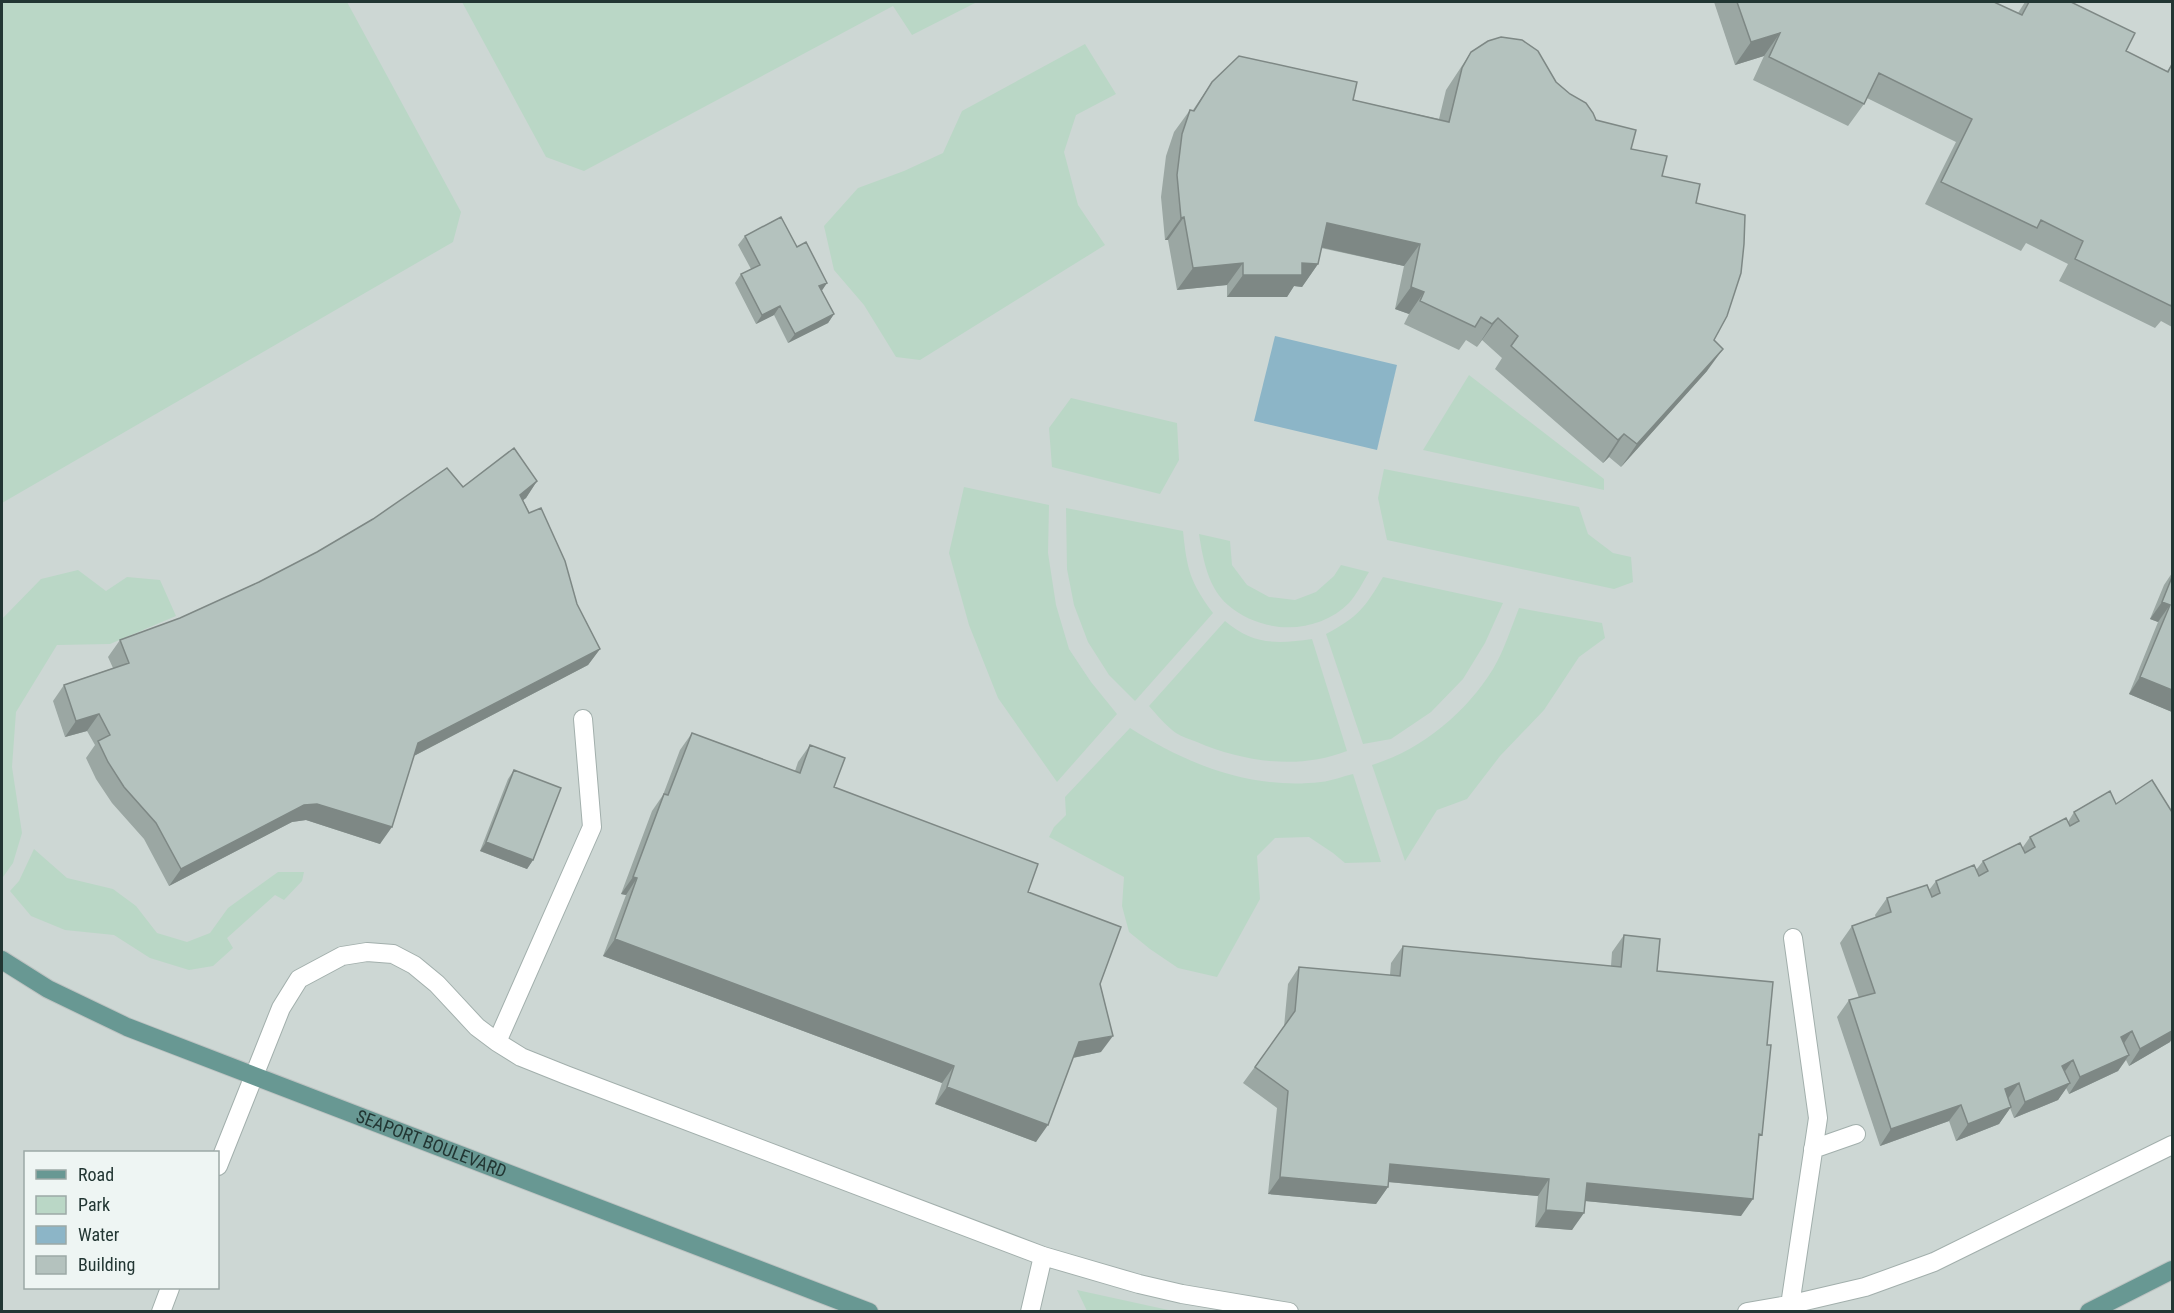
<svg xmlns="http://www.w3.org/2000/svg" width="2174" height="1313" font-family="'Roboto Condensed',sans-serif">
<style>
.built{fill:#cdd7d4;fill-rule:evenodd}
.green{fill:#bad7c6}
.water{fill:#8cb5c7}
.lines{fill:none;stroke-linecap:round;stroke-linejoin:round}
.minor-casing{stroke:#a2afac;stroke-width:20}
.major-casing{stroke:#bdc3c2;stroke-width:20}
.minor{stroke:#fff;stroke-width:18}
.major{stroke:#689893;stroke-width:18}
.wall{fill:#9ba7a3}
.shaded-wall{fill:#7e8885}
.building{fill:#b4c2be;stroke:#7e8885;stroke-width:1.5}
.labels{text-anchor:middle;stroke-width:5;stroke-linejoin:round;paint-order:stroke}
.street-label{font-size:18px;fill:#223633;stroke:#eef5f3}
</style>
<rect width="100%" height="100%" fill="#dee8e5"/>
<path class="built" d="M2,2H2172V1311L2,1312ZM26,1152H218V1288H26Z"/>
<path class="green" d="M2,2H347L461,212L453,242L2,503Z
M462,2H977L912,35L893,6L584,171L546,157Z
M1085,44L1116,94L1076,115L1064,152L1078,205L1105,245L920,360L896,357L864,305L834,270L824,226L858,188L904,171L943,153L962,111Z
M1469,375L1604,479V490L1423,450Z
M1071,398L1177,423L1179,460L1160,494L1052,467L1049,428Z
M1384,469L1579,507L1588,534L1613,553L1631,557L1633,582L1614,589L1387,540L1378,498Z
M964,487L1049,505L1048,553L1056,605L1069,649L1091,682L1117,714L1057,782L998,698L969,625L949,553Z
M1066,508L1183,531C1187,570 1190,582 1213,613L1135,701L1109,675L1088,642L1074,605L1067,569Z
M1199,534L1230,541L1232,565L1247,585L1269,597L1295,600L1316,592L1334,576L1341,565L1369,572C1363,582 1357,594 1349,603C1317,635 1263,635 1228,605C1208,588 1203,559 1199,534Z
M78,570L106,591L127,577L160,580L176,616L110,644L57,645L16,712L12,767L22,833L13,863L3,877L2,619L41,579Z
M1383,577L1503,603L1485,643L1463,679L1431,712L1391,739L1363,744L1326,634C1358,617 1365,608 1383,577Z
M1519,608L1602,623L1605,638L1579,657L1544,710L1500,756L1467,799L1437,810L1405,861L1372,765C1421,750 1466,713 1493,669C1504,651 1511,628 1519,608Z
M1225,621C1253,645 1277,644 1312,639L1347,751C1299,770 1243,762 1197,742C1190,739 1182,737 1176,733C1166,726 1157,715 1149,706Z
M1130,728C1188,765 1252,790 1321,782C1332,781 1343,776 1353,774L1381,862L1345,863L1333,853L1309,837L1275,838L1257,856L1260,899L1217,977L1178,968L1150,949L1129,932L1122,906L1124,877L1049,837L1054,827L1066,815L1065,797Z
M34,849L67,878L113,889L136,906L157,933L187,942L210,933L228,908L278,872H304L302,881L284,900L275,895L227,938L233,948L213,966L189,970L150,958L114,935L65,930L31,916L10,891L19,881Z
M1077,1290L1173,1311H1087Z"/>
<path class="water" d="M1275,336L1397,365L1377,450L1254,421Z"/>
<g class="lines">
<defs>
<path id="minor" d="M497,1042L592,827L583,719
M1813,1149L1856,1134
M218,1166L281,1008L299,979L342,956L367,952L393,954L414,965L437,984L477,1027L497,1042L521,1057L566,1075L1043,1256L1139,1284L1182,1294L1289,1312
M161,1312L170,1288
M1030,1312L1043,1256
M1747,1312L1788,1305L1865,1287L1934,1262L2172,1145
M1789,1312L1818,1118L1793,938"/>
<g id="major">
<path id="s1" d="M2,960L48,989L127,1027L869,1312"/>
<path d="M2089,1312L2172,1270"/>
</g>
</defs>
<use href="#minor" class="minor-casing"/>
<use href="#major" class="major-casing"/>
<use href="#minor" class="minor"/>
<use href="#major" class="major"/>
</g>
<path class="wall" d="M1714,2H1994L2018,13L2025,2H2071L2126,51L2167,71L2172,64V327L2161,321L2155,328L2059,281L2068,264L2026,243L2021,251L1925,204L1956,142L1867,98L1864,104L1848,126L1753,80L1764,56L1735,65Z
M1471,52L1556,82L1596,120L1631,149L1662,176L1696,203L1714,340L1707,371L1621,467L1609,457L1603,463L1495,369L1502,358L1482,340L1477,347L1466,340L1459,350L1404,324L1409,314L1395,309L1404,266L1321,248L1318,264L1302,287L1294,286L1287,297H1227V285L1177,290L1168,240H1165L1161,197L1166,156L1174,132L1190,110H1193L1212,82L1353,100L1439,119L1446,90Z
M745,236L797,247L827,283L821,290L834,314L828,323L788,343L774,315L756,324L735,283L741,274L751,269L738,245Z
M537,481L526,498L523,500L600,649L588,665L414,756L380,844L306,820L292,822L169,886L144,839L112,803L96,779L86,758L95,745L87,731L65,737L53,701L64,685L113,668L108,657L120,640L180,618L259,582L317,552L373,519L463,487Z
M2172,573V712L2129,694L2158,622L2150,619L2164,585Z
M692,733L795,771L798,762L810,745L834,787L1028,892L1100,984L1101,1052L1073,1058L1036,1142L935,1104L942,1083L603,956L626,895L621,894L652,811L663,795L680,750Z
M514,770L533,860L527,869L480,851L508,779Z
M2110,791L2170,1042L2129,1066L2126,1060L2118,1071L2069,1094L2066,1088L2058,1100L2014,1118L2010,1108L1999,1124L1956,1141L1949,1121L1880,1146L1837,1017L1849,1000L1859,998L1840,943L1852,926L1876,918L1875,915L1887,898L1929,890L1936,881L1976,870L1983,861L2023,847L2030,837L2068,822L2074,812Z
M1624,935L1657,971L1758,1141L1741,1216L1585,1201L1572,1230L1535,1227L1538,1196L1388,1182V1187L1376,1204L1268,1194L1277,1108L1243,1083L1284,1027L1288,984L1299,967L1390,975L1391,963L1403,946L1611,966L1612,952Z"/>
<path class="shaded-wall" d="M1780,33L1764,56L1735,65L1751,42Z
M1184,217L1168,240H1165L1181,218Z
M1327,223L1420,244L1404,266L1311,245Z
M1243,263L1227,285L1177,290L1193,268Z
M1302,263L1318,264L1302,287L1294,286L1287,297H1227L1243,275Z
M827,283L821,292L819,286Z
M1411,287L1424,292L1409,314L1395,309Z
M780,306L774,315L756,324L762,315Z
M834,314L828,323L788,343L795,334Z
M1498,318L1482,340L1477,347L1492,324Z
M1723,349L1707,371L1621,467L1637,444Z
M1624,434L1609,457L1603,463L1618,440Z
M537,481L526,498L508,512L520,495Z
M2162,602L2170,605L2158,622L2150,619Z
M600,649L588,665L406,760L418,743Z
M2140,677L2172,690V712L2129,694Z
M99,714L87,731L65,737L76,721Z
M317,804L392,827L380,844L306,820L292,822L169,886L181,869L304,805Z
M486,842L533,860L527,869L480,851Z
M633,877L637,878L626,895L621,894Z
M615,939L954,1066L942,1083L603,956Z
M2132,1031L2121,1048V1037Z
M2172,1031V1039L2170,1042L2129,1066L2140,1049Z
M1113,1036L1101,1052L1067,1059L1079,1042Z
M2129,1055L2118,1071L2069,1094L2080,1077Z
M2073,1060L2061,1077L2062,1066Z
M2019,1083L2007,1100L2005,1089Z
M2070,1083L2058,1100L2014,1118L2025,1102Z
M947,1087L1048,1125L1036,1142L935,1104Z
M1961,1105L1949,1121L1880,1146L1891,1129Z
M2011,1107L1999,1124L1956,1141L1968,1124Z
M1390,1164L1549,1179L1538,1196L1378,1181Z
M1280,1177L1388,1187L1376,1204L1268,1194Z
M1587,1183L1753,1199L1741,1216L1575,1200Z
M1546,1210L1584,1213L1572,1230L1535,1227Z"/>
<path class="building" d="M1737,2H1994L2022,15L2029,2H2071L2135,33L2126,51L2168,72L2172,64V303L2171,306L2075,259L2083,241L2041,220L2037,228L1941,182L1972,119L1879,73L1864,104L1769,57L1780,33L1751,42Z
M1501,37L1522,40L1538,51L1556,82L1570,94L1586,103L1593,113L1596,120L1636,130L1631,149L1667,156L1662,176L1700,184L1696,203L1745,215L1744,244L1741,273L1727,316L1714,340L1723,349L1637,444L1624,434L1618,440L1511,346L1518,336L1498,318L1492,324L1481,317L1475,327L1420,301L1424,292L1411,287L1420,244L1327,223L1318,264L1302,263V275H1243V263L1193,268L1184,217L1181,218L1177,175L1182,134L1190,110L1194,111L1212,82L1239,56L1357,82L1353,100L1449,122L1462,68L1471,52L1488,41Z
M781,217L797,247L806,242L827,283L819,286L834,314L795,334L780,306L762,315L741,274L760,265L745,236Z
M514,448L537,481L520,495L529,513L541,508L565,561L577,604L600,649L418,743L392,827L317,804L304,805L181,869L156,823L124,787L108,762L98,741L110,735L99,714L76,721L64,685L129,663L120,640L180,618L259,582L317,552L373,519L447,468L463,487Z
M2172,577V690L2140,677L2170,605L2162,602Z
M692,733L800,773L810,745L845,758L834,787L1038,864L1028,892L1121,927L1100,984L1113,1036L1079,1042L1048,1125L947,1087L954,1066L615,939L637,878L633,877L664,794L668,795Z
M514,770L561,788L533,860L486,842Z
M2152,780L2172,812V1031L2140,1049L2132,1031L2121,1037L2129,1055L2080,1077L2073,1060L2062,1066L2070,1083L2025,1102L2019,1083L2005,1089L2011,1107L1968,1124L1961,1105L1891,1129L1849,1000L1875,993L1852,926L1891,912L1887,898L1927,885L1932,897L1940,893L1936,881L1974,865L1979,876L1988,871L1983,861L2020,843L2025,853L2035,847L2030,837L2066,818L2070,826L2079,821L2074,812L2110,791L2116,804Z
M1624,935L1660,939L1657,971L1773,982L1767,1045H1771L1762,1135L1759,1134L1753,1199L1587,1183L1584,1213L1546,1210L1549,1179L1390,1164L1388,1187L1280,1177L1288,1091L1255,1067L1295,1011L1299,967L1400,976L1403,946L1621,967Z"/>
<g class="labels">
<g class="street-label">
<text dy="6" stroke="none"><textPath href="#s1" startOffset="468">SEAPORT BOULEVARD</textPath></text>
</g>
</g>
<rect width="2174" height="1313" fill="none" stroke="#223633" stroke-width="6"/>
<rect x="24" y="1151" width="195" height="138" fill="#eef5f3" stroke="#9ca9a6" stroke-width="1.5"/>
<rect x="36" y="1170" width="30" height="9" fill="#689893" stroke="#9ca9a6" stroke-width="1.5"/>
<text x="78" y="1181" font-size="18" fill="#223633">Road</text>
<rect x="36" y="1196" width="30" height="18" fill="#bad7c6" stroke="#9ca9a6" stroke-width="1.5"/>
<text x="78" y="1211" font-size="18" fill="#223633">Park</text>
<rect x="36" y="1226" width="30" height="18" fill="#8cb5c7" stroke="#9ca9a6" stroke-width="1.5"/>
<text x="78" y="1241" font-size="18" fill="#223633">Water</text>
<rect x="36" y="1256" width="30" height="18" fill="#b4c2be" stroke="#9ca9a6" stroke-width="1.5"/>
<text x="78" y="1271" font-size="18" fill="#223633">Building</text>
</svg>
